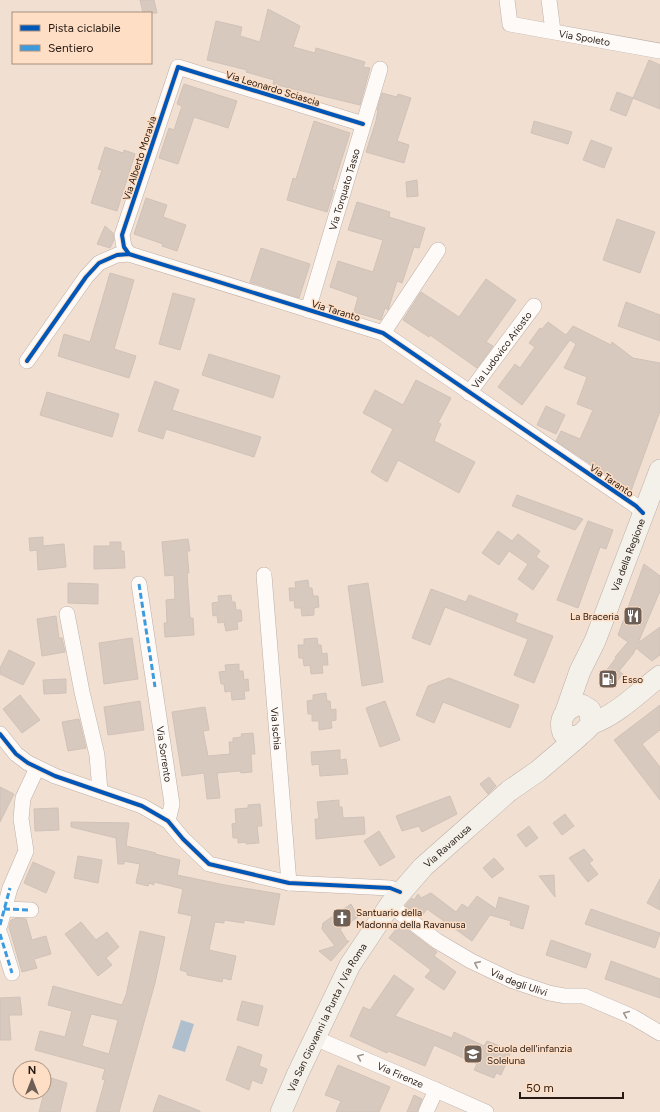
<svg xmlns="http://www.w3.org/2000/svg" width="660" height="1112" font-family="Figtree,sans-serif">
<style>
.water{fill:#afbfcd}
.building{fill:#d7c9be;stroke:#d0c2b8;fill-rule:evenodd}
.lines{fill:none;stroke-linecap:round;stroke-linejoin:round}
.street-casing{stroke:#beb0a7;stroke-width:16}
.secondary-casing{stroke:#beb0a7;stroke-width:22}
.street{stroke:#fdfaf8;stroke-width:15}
.secondary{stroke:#f3f1e9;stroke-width:21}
.quiet{stroke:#3c9bde;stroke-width:3;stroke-dasharray:6 3;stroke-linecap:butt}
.cycleway-casing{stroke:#fedec5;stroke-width:6}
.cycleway{stroke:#0057b8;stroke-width:4}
.oneway{stroke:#9c9590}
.labels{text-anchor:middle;stroke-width:3;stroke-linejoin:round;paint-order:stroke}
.street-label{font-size:10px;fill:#261a12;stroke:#fedec5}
.poi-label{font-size:10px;fill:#261a12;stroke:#fedec5;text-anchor:start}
</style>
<rect width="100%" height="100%" fill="#f1dfd2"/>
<path class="water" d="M181,1020L194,1024L185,1052L172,1048Z"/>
<path class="building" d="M140,0H154L157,13H143Z
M268,9L300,26L293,47L315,53L316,48L365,62L363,67L370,68L360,105L273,84L274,80L246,72L247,70L207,60L216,21L242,27L240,36L260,42Z
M649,60L660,65V109L633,98Z
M184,84L237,101L228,128L194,117L178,164L159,158L169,128L174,130L182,106L177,104Z
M617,92L633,98L626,116L610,110Z
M382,93L397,97L398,94L411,98L397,141L409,145L404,163L366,152L376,121L378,110H377Z
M314,121L350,133L332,190H334L327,212L287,200L293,178L296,179Z
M534,121L572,132L568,144L531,133Z
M591,140L612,148L604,168L583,160Z
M105,147L123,153L124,150L135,154L117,211L91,203L102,170L98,169Z
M417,180L418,196L407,197L406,182Z
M146,198L167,205L163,217L186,225L177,251L162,246L163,244L134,234Z
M357,202L390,212L389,217L425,228L419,248L414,247L402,283L397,281L389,307L388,310L385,308L381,320L354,312L358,297L330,287L338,261L373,272L383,240L348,230Z
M617,219L655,232L640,273L603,260Z
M105,226L113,233L114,240L110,248L97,244Z
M261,248L310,264L299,298L250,282Z
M110,273L134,280L114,349L136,356L129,378L58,356L64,334L90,342Z
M486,279L516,300L486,342L493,346L477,368L430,335L429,337L403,320L421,292L459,317Z
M173,293L195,299L180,350L159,344Z
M626,302L660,315V341L618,326Z
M548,322L566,335L573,326L611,345L612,342L633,358L660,363V411L631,491L556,441L561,431L580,439L593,410L577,404L587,377L564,368L576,344L570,340L522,405L498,387L515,364L520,368L535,347L529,343L540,328L542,329Z
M209,354L280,376L273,398L202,375Z
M416,380L451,398L438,423L441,424L434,441L475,462L459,493L398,460L387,482L371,472L393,429L363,413L375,390L403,405Z
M155,381L179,390L172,410L261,437L254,457L166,429L163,439L138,431Z
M47,392L119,414L112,437L40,415Z
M546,406L565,415L556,434L537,425Z
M517,495L583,519L575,530L512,506Z
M588,521L613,530L606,549L600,547L578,608L557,600Z
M498,531L512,541L518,534L540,551L536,557L549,566L533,590L518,579L528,564L509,551L499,565L482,553Z
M43,537V546L64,544L66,567L38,570L37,550L30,551L29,538Z
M188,539L190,551H187L189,573H187L190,618H193L194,635L165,637L164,623H167L166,600L175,599L174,575L165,576L162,542Z
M110,542H121V551H124L125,568L94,569V546H110Z
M644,564L660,576V591L638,643L660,627V655L652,661L636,648L633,654L619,671L623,674L613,686L609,683L606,686L599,680L616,658L615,657L628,642L618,635Z
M308,580L309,588H312L313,596H318L319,607L314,608V615L302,616L301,608H295L294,600L290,601L289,588H296L295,582Z
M68,583L98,584V604L68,603Z
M368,583L383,682L362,686L348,586Z
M431,589L466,602L469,595L518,614L515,622L553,636L534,683L514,675L528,639L445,607L430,645L412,638Z
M231,595L232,602H235L236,610H241L242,621L237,622L238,629L226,631L224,622L218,623L217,615L213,616L212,603L219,602L218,596Z
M56,616L59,638H62L65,652L42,656L37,619Z
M132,638L138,679L104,684L99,643Z
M317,638L318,645H321L322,654L327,653L328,665H322L323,673L311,674L310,665L304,666L303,658H299L298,645H304V639Z
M9,650L35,663L23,685L0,674V668Z
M239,664V671H243L244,680L248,679L249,691H244L245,699L232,700L231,691L225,692L224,684H221L219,672L226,671L225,665Z
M449,678L519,705L510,728L443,702L434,723L416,715L428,686Z
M66,679V693L44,694L43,680Z
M326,693L327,701H330L331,710L336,709V720L331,721L332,728L319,730V721H312V714H308L307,701L313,700V695Z
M20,695L40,720L22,733L3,709Z
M140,701L144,730L108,735L104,707Z
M385,701L400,740L380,747L366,708Z
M660,705V730L642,744L660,767V800L614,740Z
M205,707L209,730L203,731L208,756L230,754L229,742H233V738L242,737L241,734L253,733L255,754H251L252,772L241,773L240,771L217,773L220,798L207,799L204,773L182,776L172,712Z
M79,719L86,748L68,751L62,722Z
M340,750V760L346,759L348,774L320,776L319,764L312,765L311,752Z
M489,777L496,786L488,794L480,784Z
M0,787L14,794L0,822Z
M450,796L457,814L422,832L419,826L402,831L396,816Z
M339,800V807H342L343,818L364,817L365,834L316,839L315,819H319L317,802Z
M260,804L262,826H257L259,843L246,844V842L238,843V838H233L232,824L236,823L235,809L248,808V805Z
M58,808L59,830L35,831L34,809Z
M565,814L574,826L562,835L553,823Z
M71,822L129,823L126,846L156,853L155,854L180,860L177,875L225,885L280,894L274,925L244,920V923L224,920V923L215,922L209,950L236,956L231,980L223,978L222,982L187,975V972L180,970L192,916L178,913L183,889L154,882V885L149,883L148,886L136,883L140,864L124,861V864H118L116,838L71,827Z
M529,826L538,838L526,847L517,835Z
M379,831L395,857L380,866L364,841Z
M584,849L593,860L589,863L598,874L588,882L569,858Z
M78,856L102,860L98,883L74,878Z
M494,858L504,869L492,878L483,868Z
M33,862L55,872L46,893L24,883Z
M554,875L555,897L539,876Z
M660,879V910L647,903Z
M431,893L456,912L462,904L468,908L477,896L496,909L499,897L529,906L523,929L510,925L511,921L490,915L472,941L427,909L421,917L405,906L412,898L414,900L418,894L421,898Z
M351,904L358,917L340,929L347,941H349L331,961L319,951L335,946L322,929L323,923Z
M591,909L660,933L655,948L585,924Z
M17,918L26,919L32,940L46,936L51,954L34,959L37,968L22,972L9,927L11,920Z
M81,922L96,940L107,932L119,947L106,958L112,965L98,976L65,934Z
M400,924L437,952L434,956L456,972L444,990L425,977L431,970L389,938Z
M140,931L165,937L155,983L119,1112H96L105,1080L102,1079L105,1069L35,1050L40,1031L65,1037L72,1011L48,1005L53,986L122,1005L126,995ZM91,1014L118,1020L109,1054L82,1046Z
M551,940L591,954L586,968L546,955Z
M611,961L660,979V998L605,979Z
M394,975L414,989L395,1016L452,1038L454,1032L484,1046L487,1041L507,1049L506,1052L510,1054L501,1075L496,1073L494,1078L474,1070L477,1064L434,1045L425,1066L388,1051L387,1053L350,1036L363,1007L370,1010Z
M20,997L22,1015H9L11,1040H0V998Z
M242,1001L263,1006L258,1026L237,1020Z
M238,1046L262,1055L259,1066L267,1069L262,1084L252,1080L249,1090L226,1080Z
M338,1065L390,1087L379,1112H336L341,1101L325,1095Z
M48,1077L67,1083L60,1112H39Z
M159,1095L200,1111V1112H153Z
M414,1095L422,1099L417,1112H407Z"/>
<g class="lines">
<defs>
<g id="street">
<path id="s1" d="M507,0L510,24L660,51"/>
<path d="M549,0L553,31"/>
<path d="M129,254L124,247L122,235L178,67L363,124"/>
<path id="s2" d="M308,310L380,69"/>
<path d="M383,333L438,250"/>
<path d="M27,361L86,277L99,263L117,255L129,254L383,333L636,506L643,513"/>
<path id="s3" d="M469,393L534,306"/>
<path id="s4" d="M264,575L289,883"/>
<path id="s5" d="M139,584L172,804L168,821"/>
<path d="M67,614L82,692L97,755L100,791"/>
<path d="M0,734L16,754L28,763L55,776L142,806L168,821L183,839L209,864L289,883L390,888L400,892"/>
<path id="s6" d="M390,905L437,941L471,961L513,981L549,993L565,996H584L633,1017L660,1033"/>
<path d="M4,909L31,910"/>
<path d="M0,925L10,888L26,851L21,819L22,808L23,798L37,768"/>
<path d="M0,934L12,973"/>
<path id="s7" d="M315,1038L436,1090L486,1112"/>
<path d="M426,1112L436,1090"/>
</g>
<g id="secondary">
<path d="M577,705H582L590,710L591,724C584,733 575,742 563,733C558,720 565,709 577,705Z"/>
<path id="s8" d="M566,711L580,671L595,641L660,470"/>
<path d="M591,724C618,714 638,693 660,676"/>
<path id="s9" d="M281,1112L298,1073L350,965L390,905L423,867L509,791L538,771L578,737"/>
</g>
</defs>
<use href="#street" class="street-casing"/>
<use href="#secondary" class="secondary-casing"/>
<use href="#street" class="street"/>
<use href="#secondary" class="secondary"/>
<path class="quiet" d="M139,584L155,687
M4,909L31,910
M0,925L10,888
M0,934L12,973"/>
<defs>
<path id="cycleway" d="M129,254L124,247L122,235L178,67L363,124
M27,361L86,277L99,263L117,255L129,254L383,333L636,506L643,513
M0,734L16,754L28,763L55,776L142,806L168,821L183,839L209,864L289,883L390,888L400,892"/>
</defs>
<use href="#cycleway" class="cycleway-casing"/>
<use href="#cycleway" class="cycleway"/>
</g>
<defs><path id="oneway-chevron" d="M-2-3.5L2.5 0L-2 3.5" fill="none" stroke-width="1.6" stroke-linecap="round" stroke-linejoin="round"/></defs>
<g class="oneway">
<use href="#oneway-chevron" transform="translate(477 964) rotate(-154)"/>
<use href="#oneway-chevron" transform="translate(626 1014) rotate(-157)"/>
<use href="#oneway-chevron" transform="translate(360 1057) rotate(-157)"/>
</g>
<defs>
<symbol id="restaurant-square" viewBox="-11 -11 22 22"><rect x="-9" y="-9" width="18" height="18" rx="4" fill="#6d5f55" stroke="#fedec5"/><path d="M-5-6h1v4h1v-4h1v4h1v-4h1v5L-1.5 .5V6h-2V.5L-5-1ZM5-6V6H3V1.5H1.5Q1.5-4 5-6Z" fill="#fff"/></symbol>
<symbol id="fuel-square" viewBox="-11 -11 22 22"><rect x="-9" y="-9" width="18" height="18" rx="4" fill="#6d5f55" stroke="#fedec5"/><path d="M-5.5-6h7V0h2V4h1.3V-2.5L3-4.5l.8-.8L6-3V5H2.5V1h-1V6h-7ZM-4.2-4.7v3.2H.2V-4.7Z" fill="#fff"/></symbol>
<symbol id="church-square" viewBox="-11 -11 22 22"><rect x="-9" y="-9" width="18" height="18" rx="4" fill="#6d5f55" stroke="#fedec5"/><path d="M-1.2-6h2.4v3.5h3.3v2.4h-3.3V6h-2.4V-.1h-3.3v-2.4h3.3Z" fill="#fff"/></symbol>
<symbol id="school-square" viewBox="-11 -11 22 22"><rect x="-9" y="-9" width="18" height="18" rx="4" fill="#6d5f55" stroke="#fedec5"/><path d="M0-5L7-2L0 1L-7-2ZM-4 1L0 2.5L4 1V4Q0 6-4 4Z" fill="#fff"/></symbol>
</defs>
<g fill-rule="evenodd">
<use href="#restaurant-square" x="622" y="605" width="22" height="22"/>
<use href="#fuel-square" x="597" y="668" width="22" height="22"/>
<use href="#church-square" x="331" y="907" width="22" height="22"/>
<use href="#school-square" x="462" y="1043" width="22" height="22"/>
</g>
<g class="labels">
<g class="street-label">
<text dy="4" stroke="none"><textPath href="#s1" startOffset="100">Via Spoleto</textPath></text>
<text transform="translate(273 88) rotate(17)" y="4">Via Leonardo Sciascia</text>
<text transform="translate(139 158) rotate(-72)" y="4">Via Alberto Moravia</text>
<text dy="4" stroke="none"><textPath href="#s2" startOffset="126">Via Torquato Tasso</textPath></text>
<text transform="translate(336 310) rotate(17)" y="4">Via Taranto</text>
<text dy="4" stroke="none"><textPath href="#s3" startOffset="54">Via Ludovico Ariosto</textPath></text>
<text transform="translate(612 480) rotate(34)" y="4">Via Taranto</text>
<text dy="4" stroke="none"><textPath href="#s8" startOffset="168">Via della Regione</textPath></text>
<text dy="4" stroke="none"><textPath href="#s4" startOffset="154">Via Ischia</textPath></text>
<text dy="4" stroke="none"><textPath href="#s5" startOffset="172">Via Sorrento</textPath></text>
<text dy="4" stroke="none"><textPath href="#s9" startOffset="317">Via Ravanusa</textPath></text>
<text dy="4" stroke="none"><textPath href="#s6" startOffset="151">Via degli Ulivi</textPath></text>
<text dy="4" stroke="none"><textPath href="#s9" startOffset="105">Via San Giovanni la Punta / Via Roma</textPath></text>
<text dy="4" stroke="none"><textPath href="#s7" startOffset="93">Via Firenze</textPath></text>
</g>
<g class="poi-label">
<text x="619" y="620" text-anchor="end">La Braceria</text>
<text x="622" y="683">Esso</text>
<text x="356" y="916">Santuario della<tspan x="356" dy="12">Madonna della Ravanusa</tspan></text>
<text x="487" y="1052">Scuola dell'infanzia<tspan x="487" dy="12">Soleluna</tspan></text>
</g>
</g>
<rect x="12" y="12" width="140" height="52" fill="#fedec5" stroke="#a8907d"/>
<rect x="20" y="25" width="20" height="6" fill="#0057b8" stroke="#a8907d"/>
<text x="48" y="32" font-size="12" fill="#261a12">Pista ciclabile</text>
<rect x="20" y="45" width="20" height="6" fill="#3c9bde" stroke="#a8907d"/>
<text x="48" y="52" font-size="12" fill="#261a12">Sentiero</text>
<g transform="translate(32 1080)"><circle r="19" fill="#fedec5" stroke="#a8907d"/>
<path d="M0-3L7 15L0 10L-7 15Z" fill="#6d5f55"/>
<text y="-6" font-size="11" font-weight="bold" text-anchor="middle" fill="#261a12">N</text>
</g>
<path d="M520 1092v6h103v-6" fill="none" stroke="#261a12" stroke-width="2"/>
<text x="526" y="1092" font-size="12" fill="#261a12" stroke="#fedec5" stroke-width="3" paint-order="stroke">50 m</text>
</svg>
